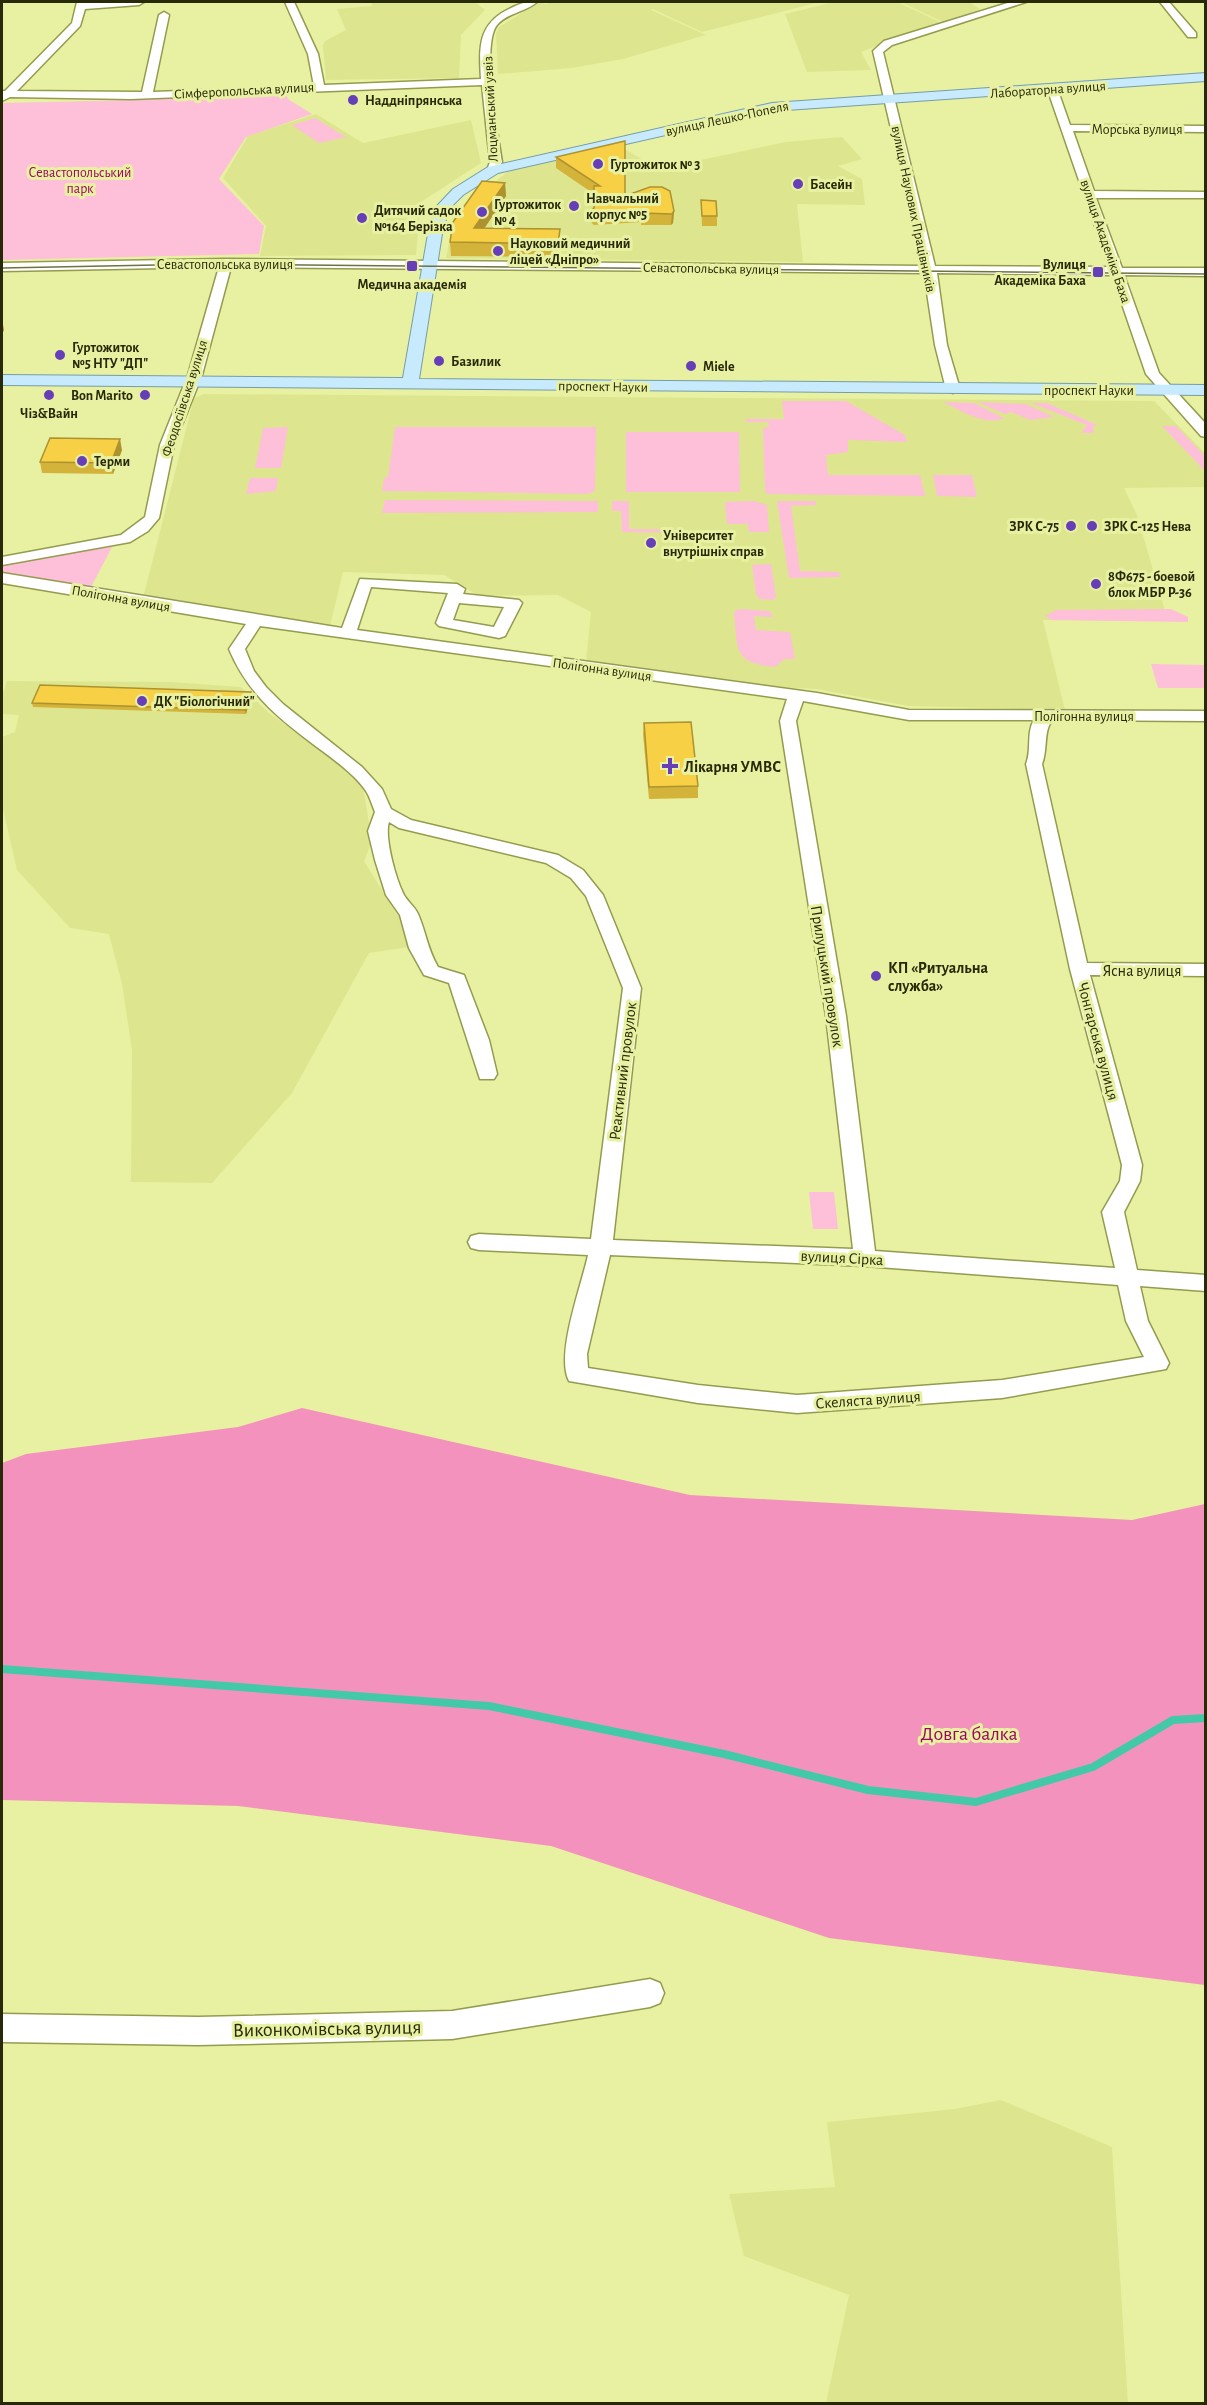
<svg xmlns="http://www.w3.org/2000/svg" width="1207" height="2405" font-family="'Alegreya Sans',sans-serif">
<style>
.built{fill:#dde68e}
.green{fill:#febfd8}
.forest{fill:#f393bd}
.lines{fill:none;stroke-linecap:round;stroke-linejoin:round}
.stream{stroke:#43c9a8;stroke-width:8}
.minor-casing{stroke:#959b4e;stroke-width:3}
.major-casing{stroke:#779da6;stroke-width:2}
.minor{fill:#fff;fill-rule:evenodd}
.major{fill:#c7eafd;fill-rule:evenodd}
.tram{stroke:#6e7340;stroke-width:1.5}
.wall{fill:#d4b33b}
.shaded-wall{fill:#ad9230}
.building{fill:#f7d045;stroke:#ad9230;stroke-width:1.5}
.poi-dot{fill:#663fb8;stroke:#e8f1a1;stroke-width:2}
.labels{text-anchor:middle;stroke-width:6;stroke-linejoin:round;paint-order:stroke}
.far-street-label{font-size:14px;fill:#272908;stroke:#e8f1a1}
.far-poi-label{font-size:14px;font-weight:bold;fill:#272908;stroke:#e8f1a1;text-anchor:start}
.far-park-label{font-size:14px;fill:#9d0660;stroke:#e8f1a1}
.poi-label{font-size:16px;font-weight:bold;fill:#272908;stroke:#e8f1a1;text-anchor:start}
.street-label{font-size:16px;fill:#272908;stroke:#e8f1a1}
.near-park-label{font-size:20px;fill:#9d0660;stroke:#e8f1a1}
.near-street-label{font-size:20px;fill:#272908;stroke:#e8f1a1}
</style>
<rect width="100%" height="100%" fill="#e8f1a1"/>
<path class="built" d="M371,2H475L485,10L461,35L459,78L326,80L323,46L325,41L346,30L337,9L372,6Z
M539,2L546,4L551,2H820L702,32L653,9L651,10L706,35L623,59L572,68L498,74L496,33L499,27Z
M834,2H897L940,22L861,52L871,70L807,72L785,14Z
M901,2H969L980,9L945,23Z
M316,114L363,143L471,120L481,163L421,202L416,255L260,256L266,226L223,178L248,136Z
M842,137L862,159L838,166L862,179L865,205L797,204L803,262L446,258L454,217L508,171L619,146L659,169L785,142Z
M204,394L1154,401L1205,453V487L1124,488L1137,515L1168,621L1043,620L1065,710L908,706L816,689L768,687L586,661L591,612L558,595L479,596L444,575L343,572L330,626L143,598L194,398Z
M7,681L171,682L241,687L270,714L315,744L363,786L372,841L364,861L402,922L409,947L369,953L292,1093L212,1183L131,1182L132,1050L122,984L109,934L70,928L17,870L2,805V737L15,732L19,715L2,714V696Z
M1001,2100L1112,2147L1128,2403H826L849,2295L744,2256L729,2194L835,2187L827,2122L955,2109Z"/>
<path class="green" d="M285,92L288,99L312,114L246,137L219,179L264,226L259,254L2,260V103L142,100Z
M315,118L346,137L319,143L292,125Z
M782,401H846L905,435L907,442L848,440V452L826,455L828,475H920L925,496L767,494L765,491L763,428L769,427L768,422H746V419H784Z
M943,402L974,403L1004,418C984,427 961,410 943,402Z
M977,402L1026,404L1054,417L1030,420L1011,412L1005,414Z
M1031,403H1047L1097,425L1093,427L1094,433H1081L1087,425Z
M1162,426H1176L1205,456V471Z
M288,427L281,468H255L263,428Z
M395,427H596L595,491L587,494L382,491L384,478L388,477Z
M626,432H739L740,492H626Z
M933,475H972L977,497L937,496Z
M250,478H278L276,491L246,494Z
M385,500L598,501V512L382,513Z
M612,501H629V529L687,530V533L622,532L621,511H612Z
M754,501L767,505L769,532H749L748,524H727L725,502Z
M777,501H816V505L791,506L800,571L839,572L840,577L789,578Z
M112,547L91,587L2,573V564Z
M771,564L776,597L773,600L759,599L756,594L752,565Z
M742,609L769,611L774,617L754,616L756,630L790,632L795,659H784L775,667C732,663 738,649 734,613L736,610Z
M1171,609L1188,617V622L1052,620L1045,616L1056,610Z
M1151,664L1205,665V688H1158Z
M809,1192H834L838,1229H813Z"/>
<path class="forest" d="M302,1408L690,1495L1132,1520L1205,1504V1985L829,1938L551,1846L238,1806L2,1800V1463L26,1454L238,1427Z"/>
<g class="lines">
<path class="stream" d="M2,1669L489,1706L724,1754L868,1790L976,1802L1093,1767L1173,1720L1206,1718"/>
<defs>
<path id="minor" d="M77,2H144L139,5L85,9L80,26L17,91L142,92L159,15L164,12L169,15L153,92L314,86L308,54L285,2H294L318,54L324,85L481,79C479,47 478,24 509,9C519,4 526,1 537,2C526,12 507,13 497,25C481,45 498,135 502,162L497,172L493,173L487,170L490,162L482,85L131,99L10,97L2,101V91H5L72,23Z
M1011,2H1026L892,45L883,52L935,266L1109,267L1047,88L1048,86L1057,88L1070,125L1206,126V132L1073,131L1094,191L1206,192V198H1096L1122,268H1206V276L1124,275L1159,373L1206,424V437L1201,436L1146,374L1112,275L937,273L947,345L960,389L953,393L946,389L935,345L924,273L231,267L202,375L174,445L159,518L148,531L130,542L2,565V557L121,535L145,517L160,445L188,375L219,267L2,271V263L226,259L923,266L873,51L884,41Z
M1160,2H1169L1196,33V37H1188Z
M2,573L342,628L360,579L457,584L465,589L463,594L519,600L522,603L505,636L499,638L439,626L436,623L448,593L371,587L357,630L817,693L909,710L1206,711V721L1053,720C1043,729 1048,750 1042,764L1087,963L1206,964V976L1090,975L1142,1165L1140,1181L1124,1212L1137,1270L1206,1275V1291L1140,1286L1148,1321L1169,1363L1166,1369L1002,1398L797,1413L698,1403L569,1381C555,1355 582,1284 588,1255L479,1250L471,1248L468,1242L471,1236L479,1234L591,1239L623,988L586,896L571,878L546,863L399,828L389,822C384,837 396,880 404,895C408,902 415,907 418,914C426,932 427,948 438,967L464,975L489,1040L497,1074L494,1079H480L449,983L424,975L409,948L400,915L386,895L375,860L368,831L375,812C372,805 370,797 366,791C355,775 337,762 321,750C282,721 248,695 229,649L246,624L2,583ZM459,603L504,607L494,627L453,620ZM260,626L787,699L780,721L826,1016L853,1249L613,1240L641,988L603,895L583,870L558,855L411,820L391,809L382,789L362,767L283,704L266,687L254,671L245,649ZM803,701L909,720H1034C1026,733 1032,750 1026,764L1070,969L1122,1165L1120,1181L1102,1212L1115,1268L875,1251L846,1016L796,721ZM610,1255L865,1266L1118,1285L1126,1321L1144,1357L1002,1380L797,1395L698,1385L588,1368L587,1354Z
M650,1979L660,1983L664,1993L660,2003L650,2007L452,2039L198,2045L2,2042V2014L198,2017L452,2011Z"/>
<path id="major" d="M1206,73V81L772,111L498,173L463,195L449,209L442,234L419,379L1206,385V395L2,385V375L403,378L428,234L435,208L453,189L488,167L772,103Z"/>
</defs>
<use href="#minor" class="minor-casing"/>
<use href="#major" class="major-casing"/>
<use href="#minor" class="minor"/>
<use href="#major" class="major"/>
<path class="tram" d="M2,268L207,264L1206,274"/>
</g>
<path class="wall" d="M556,157L625,196L674,211L673,223L671,225H641V222L594,225L591,222V211L594,208V194L556,168Z
M505,183L506,196L484,229H560L558,257L451,256L450,242Z
M701,200L717,216V226H702Z
M122,450L113,474L42,473L40,462Z
M251,696L246,714L33,707L32,703Z
M644,723L698,786V798L649,799L643,734Z"/>
<path class="shaded-wall" d="M505,183L506,196L475,242L474,228Z
M674,211L673,223L671,225L672,214Z
M560,229V242L558,257V244Z
M2,319L4,330L2,335Z
M120,439L122,450L113,474L111,463Z
M251,692V696L246,714L245,710Z"/>
<path class="building" d="M625,141V196L650,187H662L670,191L674,211L672,214L642,213V211L594,213L591,211L594,208V186H600L556,157Z
M482,181L505,183L474,228L560,229L558,244L450,242L453,222Z
M701,200L716,201L717,216H702Z
M50,438L120,439L111,463L40,462Z
M40,685L251,692L245,710L32,703Z
M691,722L698,786L649,787L644,723Z"/>
<g class="poi-dot">
<circle cx="353" cy="100" r="6"/>
<circle cx="598" cy="164" r="6"/>
<circle cx="798" cy="184" r="6"/>
<circle cx="574" cy="206" r="6"/>
<circle cx="482" cy="212" r="6"/>
<circle cx="362" cy="218" r="6"/>
<circle cx="498" cy="251" r="6"/>
<rect x="406" y="260" width="12" height="12" rx="3"/>
<rect x="1092" y="266" width="12" height="12" rx="3"/>
<circle cx="60" cy="355" r="6"/>
<circle cx="439" cy="361" r="6"/>
<circle cx="691" cy="366" r="6"/>
<circle cx="49" cy="395" r="6"/>
<circle cx="145" cy="395" r="6"/>
<circle cx="82" cy="461" r="6"/>
<circle cx="1071" cy="526" r="6"/>
<circle cx="1092" cy="526" r="6"/>
<circle cx="651" cy="543" r="6"/>
<circle cx="1096" cy="584" r="6"/>
<circle cx="142" cy="701" r="6"/>
<path d="M667 757h6v6h6v6h-6v6h-6v-6h-6v-6h6z"/>
<circle cx="876" cy="976" r="6"/>
</g>
<g class="labels">
<g class="far-street-label">
<text transform="translate(1048 89) rotate(-4)" y="5">Лабораторна вулиця</text>
<text transform="translate(244 90) rotate(-3)" y="5">Сімферопольська вулиця</text>
<text transform="translate(490 109) rotate(-93)" y="5">Лоцманський узвіз</text>
<text transform="translate(727 118) rotate(-12)" y="5">вулиця Лешко-Попеля</text>
<text x="1137" y="134">Морська вулиця</text>
<text transform="translate(914 209) rotate(78)" y="5">вулиця Наукових Працівників</text>
<text transform="translate(1106 241) rotate(71)" y="5">вулиця Академіка Баха</text>
<text x="225" y="269">Севастопольська вулиця</text>
<text transform="translate(711 268) rotate(1)" y="5">Севастопольська вулиця</text>
<text transform="translate(603 386) rotate(1)" y="5">проспект Науки</text>
<text x="1089" y="395">проспект Науки</text>
<text transform="translate(184 398) rotate(-72)" y="5">Феодосіївська вулиця</text>
<text transform="translate(121 598) rotate(10)" y="5">Полігонна вулиця</text>
<text transform="translate(602 669) rotate(8)" y="5">Полігонна вулиця</text>
<text x="1084" y="721">Полігонна вулиця</text>
</g>
<g class="far-poi-label">
<text x="365" y="105">Наддніпрянська</text>
<text x="610" y="169">Гуртожиток № 3</text>
<text x="810" y="189">Басейн</text>
<text x="586" y="203">Навчальний<tspan x="586" dy="16">корпус №5</tspan></text>
<text x="494" y="209">Гуртожиток<tspan x="494" dy="16">№ 4</tspan></text>
<text x="374" y="215">Дитячий садок<tspan x="374" dy="16">№164 Берізка</tspan></text>
<text x="510" y="248">Науковий медичний<tspan x="510" dy="16">ліцей «Дніпро»</tspan></text>
<text x="1086" y="269" text-anchor="end">Вулиця<tspan x="1086" dy="16">Академіка Баха</tspan></text>
<text x="412" y="289" text-anchor="middle">Медична академія</text>
<text x="72" y="352">Гуртожиток<tspan x="72" dy="16">№5 НТУ "ДП"</tspan></text>
<text x="451" y="366">Базилик</text>
<text x="703" y="371">Miele</text>
<text x="133" y="400" text-anchor="end">Bon Marito</text>
<text x="49" y="418" text-anchor="middle">Чіз&amp;Вайн</text>
<text x="94" y="466">Терми</text>
<text x="1059" y="531" text-anchor="end">ЗРК С-75</text>
<text x="1104" y="531">ЗРК С-125 Нева</text>
<text x="663" y="540">Університет<tspan x="663" dy="16">внутрішніх справ</tspan></text>
<text x="1108" y="581">8Ф675 - боевой<tspan x="1108" dy="16">блок МБР Р-36</tspan></text>
<text x="154" y="706">ДК "Біологічний"</text>
</g>
<g class="far-park-label">
<text x="80" y="177">Севастопольський<tspan x="80" dy="16">парк</tspan></text>
</g>
<g class="poi-label">
<text x="684" y="772">Лікарня УМВС</text>
<text x="888" y="973">КП «Ритуальна<tspan x="888" dy="18">служба»</tspan></text>
</g>
<g class="street-label">
<text x="1142" y="976">Ясна вулиця</text>
<text transform="translate(828 976) rotate(81)" y="6">Прилуцький провулок</text>
<text transform="translate(1099 1041) rotate(75)" y="6">Чонгарська вулиця</text>
<text transform="translate(622 1071) rotate(-83)" y="6">Реактивний провулок</text>
<text transform="translate(842 1257) rotate(3)" y="6">вулиця Сірка</text>
<text transform="translate(868 1399) rotate(-4)" y="6">Скеляста вулиця</text>
</g>
<g class="near-park-label">
<text x="969" y="1740">Довга балка</text>
</g>
<g class="near-street-label">
<text transform="translate(327 2028) rotate(-1)" y="7">Виконкомівська вулиця</text>
</g>
</g>
<rect width="1207" height="2405" fill="none" stroke="#272908" stroke-width="6"/>
</svg>
